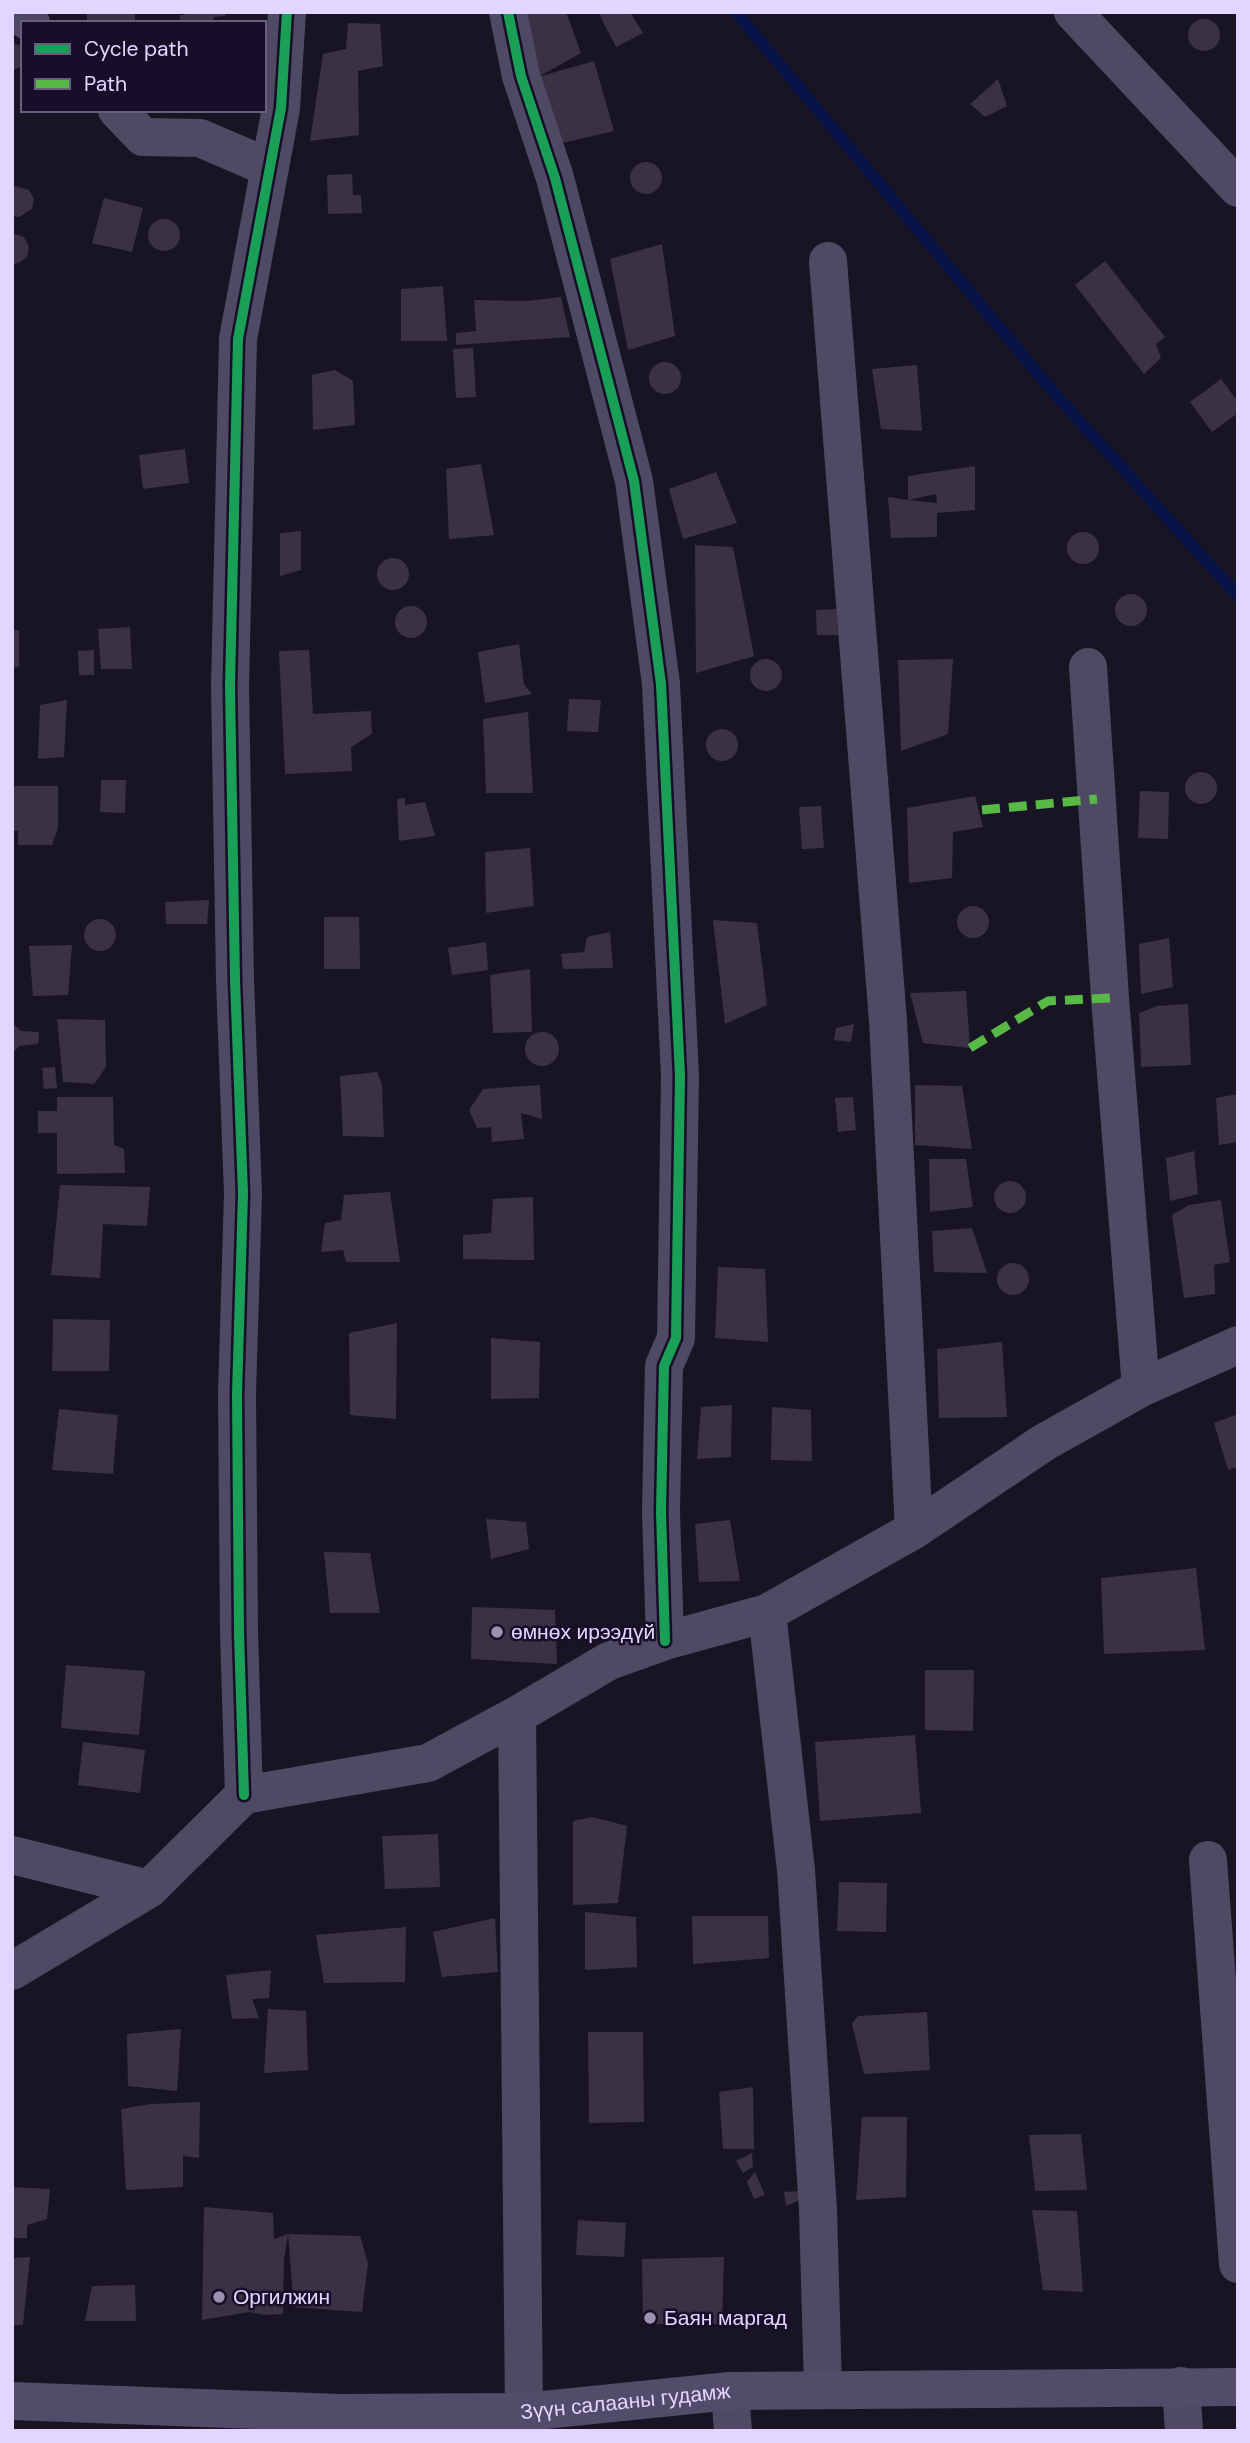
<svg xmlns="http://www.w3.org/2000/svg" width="1250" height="2443" font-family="'DM Sans',sans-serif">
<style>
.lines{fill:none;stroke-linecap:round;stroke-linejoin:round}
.stream{stroke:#081447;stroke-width:12}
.building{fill:#393245;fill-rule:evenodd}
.minor{stroke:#4f4964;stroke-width:38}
.secondary{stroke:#534b6a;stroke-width:38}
.quiet{stroke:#58b947;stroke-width:9;stroke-dasharray:18 9;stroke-linecap:butt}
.cycleway-casing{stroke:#170e29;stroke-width:15}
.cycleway{stroke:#1a9f57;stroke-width:10}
.poi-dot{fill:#9b92b2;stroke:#170e29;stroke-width:2.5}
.labels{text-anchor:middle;stroke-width:5;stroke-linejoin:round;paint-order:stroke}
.poi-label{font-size:21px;fill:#e1d6ff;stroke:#170e29;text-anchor:start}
.street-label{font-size:21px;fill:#e1d6ff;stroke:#170e29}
</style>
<rect width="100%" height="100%" fill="#191423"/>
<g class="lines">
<path class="stream" d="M736,12L1056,395L1238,596"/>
</g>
<path class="building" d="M87,12H135V23H87Z
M185,12H225V16L214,17L213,23H180V15H185Z
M525,12H566L581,53L538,77L594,61L614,131L558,144L538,77Z
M598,12H630L643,33L616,47Z
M1188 35a16 16 0 1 1 32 0a16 16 0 1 1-32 0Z
M348,23L380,24L383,66L358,71L359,135L310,141L323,54L346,49Z
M12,42L23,47V65L12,71Z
M998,79L1007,106L985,117L970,104Z
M630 178a16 16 0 1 1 32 0a16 16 0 1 1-32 0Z
M352,174L353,195H361L362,213L328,214L327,175Z
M15,186L29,190L34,199L32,209L19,217L12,216V187Z
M104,198L143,208L132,252L92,243Z
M148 235a16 16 0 1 1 32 0a16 16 0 1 1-32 0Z
M12,233L24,237L29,247L27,257L19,263L14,264Z
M662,244L675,336L628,350L610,259Z
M1105,261L1165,337L1156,344L1161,358L1144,374L1075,285Z
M443,286L447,341H401V289Z
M561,297L570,337L456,345V333L476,331L474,300L527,301Z
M473,348L476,397L456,398L453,349Z
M649 378a16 16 0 1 1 32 0a16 16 0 1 1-32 0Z
M917,365L922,431L881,429L872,369Z
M335,370L353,381L355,425L313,430L312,375Z
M1221,379L1238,402V413L1212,432L1190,402Z
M185,449L189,483L143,489L139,455Z
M481,464L494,535L449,539L446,469Z
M975,466V510L937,513V537L891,538L888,497L908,500V476ZM936,494L937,503L908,500Z
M716,472L737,523L683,539L669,489Z
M301,531V570L280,576V533Z
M1067 548a16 16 0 1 1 32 0a16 16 0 1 1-32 0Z
M695,545L733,547L754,656L696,673Z
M377 574a16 16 0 1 1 32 0a16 16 0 1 1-32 0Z
M1115 610a16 16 0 1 1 32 0a16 16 0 1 1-32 0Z
M395 622a16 16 0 1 1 32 0a16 16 0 1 1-32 0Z
M837,609L838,635H817L816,610Z
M130,627L132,669H101L98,629Z
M12,630H19V667L12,668Z
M519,644L524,685L532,694L485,703L478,652Z
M94,650V675H79L78,651Z
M309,650L313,714L371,711L372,734L351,747L352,771L285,774L279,651Z
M953,659L948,734L901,751L898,660Z
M750 675a16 16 0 1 1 32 0a16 16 0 1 1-32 0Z
M569,699L601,700L598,732L567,731Z
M67,700L64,757L38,759L40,705Z
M528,712L533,793H486L483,719Z
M706 745a16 16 0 1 1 32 0a16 16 0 1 1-32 0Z
M1185 788a16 16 0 1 1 32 0a16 16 0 1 1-32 0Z
M101,780H126L125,813L100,812Z
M12,786H58V828L52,845H18V831H12Z
M1140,791L1169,792L1168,839L1138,838Z
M975,796L983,827L953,832L952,878L909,883L907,808Z
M405,798V805L425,802L435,836L399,841L397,799Z
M821,806L824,848L802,849L799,807Z
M530,848L534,906L486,913L485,852Z
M209,900L207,924H166L165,902Z
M957 922a16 16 0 1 1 32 0a16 16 0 1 1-32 0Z
M324,917H359L360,969H324Z
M84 935a16 16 0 1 1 32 0a16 16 0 1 1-32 0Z
M713,920L757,923L767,1005L725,1024Z
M610,932L613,968L563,969L561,954L584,952L587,937Z
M1169,938L1173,987L1141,994L1139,944Z
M486,942L488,970L452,975L448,948Z
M72,945L68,995L33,996L29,946Z
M530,969L532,1032L493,1033L490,975Z
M966,991L970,1048L923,1043L910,993Z
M1188,1004L1191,1065L1141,1067L1139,1013L1157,1006Z
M57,1019L105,1020L106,1067L94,1084L63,1082Z
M12,1023L21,1031L39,1032L38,1044L20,1046L12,1053Z
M854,1024L851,1042L834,1040L836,1028Z
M525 1049a17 17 0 1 1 34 0a17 17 0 1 1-34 0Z
M55,1067L57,1088L44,1089L42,1068Z
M377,1072L382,1085L384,1137L343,1136L340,1076Z
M540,1085L542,1119L521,1113L524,1139L492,1142L491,1127L477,1128L469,1110L483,1089Z
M915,1085L962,1086L972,1149L915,1145Z
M1238,1094V1142L1219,1145L1216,1098Z
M57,1097H113L114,1145L124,1149L125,1173L57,1174V1133H38V1111H57Z
M853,1097L856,1130L838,1132L835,1098Z
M1194,1151L1198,1194L1170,1201L1166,1158Z
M929,1159H966L973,1207L930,1212Z
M994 1197a16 16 0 1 1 32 0a16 16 0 1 1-32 0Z
M60,1185L150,1187L147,1226L103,1224L100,1278L51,1275Z
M390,1192L400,1262H346L343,1250L321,1252L325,1223L341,1220L344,1195Z
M533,1197L534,1260L463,1259V1235L491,1233L493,1199Z
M1221,1200L1230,1262L1214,1265L1215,1294L1184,1298L1172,1215L1189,1205Z
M972,1228L987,1273L934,1272L932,1231Z
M997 1279a16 16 0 1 1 32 0a16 16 0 1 1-32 0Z
M718,1267L765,1269L768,1342L715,1338Z
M53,1319L110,1320L109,1371H52Z
M397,1323L396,1419L350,1415L349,1333Z
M491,1338L540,1342L539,1398L491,1399Z
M1002,1342L1007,1417L939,1418L937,1349Z
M732,1405L731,1457L697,1459L701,1407Z
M772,1407L811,1410L812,1461L771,1460Z
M59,1409L118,1415L113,1474L52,1470Z
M1238,1414V1467L1228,1470L1214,1423Z
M486,1519L526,1522L529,1549L491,1559Z
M730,1520L740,1581L699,1582L695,1524Z
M324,1552L370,1553L380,1613H330Z
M1196,1568L1205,1650L1104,1654L1101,1578Z
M472,1607L555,1610L557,1664L471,1659Z
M66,1665L145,1671L139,1735L61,1728Z
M925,1670H974L973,1731L925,1730Z
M915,1735L921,1813L820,1821L815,1742Z
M83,1742L145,1750L140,1793L78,1785Z
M592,1817L627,1826L618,1903L573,1905V1821Z
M438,1834L440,1887L385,1889L382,1836Z
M839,1882L887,1883L886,1932L837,1931Z
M585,1912L636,1917L637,1967L585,1970Z
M692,1916H768L769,1958L693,1964Z
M495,1918L498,1972L442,1977L433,1932Z
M406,1927L405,1982L324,1983L316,1935Z
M271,1970L269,1998L252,1999L259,2018L232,2019L226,1975Z
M268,2009L306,2011L308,2070L264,2073Z
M927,2012L930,2070L864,2074L852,2024L858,2016Z
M181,2029L177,2091L128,2086L127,2034Z
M588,2032H643L644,2122L589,2123Z
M753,2087L754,2149H723L719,2092Z
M200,2102L199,2158L183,2156V2187L126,2190L121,2109L151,2104Z
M862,2117H907L906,2197L856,2200Z
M1081,2134L1087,2190L1035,2191L1029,2135Z
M752,2153L753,2167L743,2173L736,2161Z
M755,2172L765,2195L754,2199L747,2182Z
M12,2187L50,2189L47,2219L27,2225V2238H12Z
M799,2191L800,2200L786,2206L784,2192Z
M204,2207L273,2213L274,2239L288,2234L360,2236L368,2263L362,2312L294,2307L288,2234L284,2260L283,2314L265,2315L249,2312L202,2320Z
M1032,2210L1077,2211L1083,2292L1043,2290Z
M578,2220L626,2223L624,2257L576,2255Z
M30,2257L23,2325H12V2258Z
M724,2257L722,2324H643L642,2259Z
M135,2285L136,2321H85L92,2286Z"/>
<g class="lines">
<path class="minor" d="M14,12L31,23
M508,12L521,76L555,178L634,481L661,684L680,1076L676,1338L664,1366L661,1512L665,1641
M1073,12L1238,188
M117,110L143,137L200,138L270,168
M828,261L888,1021L914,1530
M1088,667L1110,998L1141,1388
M767,1613L796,1870L818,2210L823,2389
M517,1715L524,2412
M244,1795L239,1633L237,1394L243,1194L235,980L230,686L238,339L281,108L287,12
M12,1855L149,1889
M1208,1860L1238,2264
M12,1971L149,1889L244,1795L428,1763L517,1715L609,1661L665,1641L767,1613L914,1530L1043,1443L1141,1388L1238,1345
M1181,2386L1184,2431
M730,2391L733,2431"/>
<path class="secondary" id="s1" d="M12,2401L339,2413L524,2412L730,2391L1238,2387"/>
<path class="quiet" d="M982,810L1097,799
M970,1048L1048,1001L1110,998"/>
<defs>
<path id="cycleway" d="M508,12L521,76L555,178L634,481L661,684L680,1076L676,1338L664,1366L661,1512L665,1641
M244,1795L239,1633L237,1394L243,1194L235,980L230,686L238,339L281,108L287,12"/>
</defs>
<use href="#cycleway" class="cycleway-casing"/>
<use href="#cycleway" class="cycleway"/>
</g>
<g class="poi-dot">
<circle cx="497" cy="1632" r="7"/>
<circle cx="219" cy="2297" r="7"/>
<circle cx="650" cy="2318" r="7"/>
</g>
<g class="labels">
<g class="poi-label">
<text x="511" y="1639">өмнөх ирээдүй</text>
<text x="233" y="2304">Оргилжин</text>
<text x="664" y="2325">Баян маргад</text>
</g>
<g class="street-label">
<text dy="7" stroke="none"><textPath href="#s1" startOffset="614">Зүүн салааны гудамж</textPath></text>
</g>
</g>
<rect width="1250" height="2443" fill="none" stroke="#e1d6ff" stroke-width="28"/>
<rect x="21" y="21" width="245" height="91" fill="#170e29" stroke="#685e7f" stroke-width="2"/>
<rect x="35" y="44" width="35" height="10" fill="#1a9f57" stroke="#685e7f" stroke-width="2"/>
<text x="84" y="56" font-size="21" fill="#e1d6ff">Cycle path</text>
<rect x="35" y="79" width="35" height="10" fill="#58b947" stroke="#685e7f" stroke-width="2"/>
<text x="84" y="91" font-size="21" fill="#e1d6ff">Path</text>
</svg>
